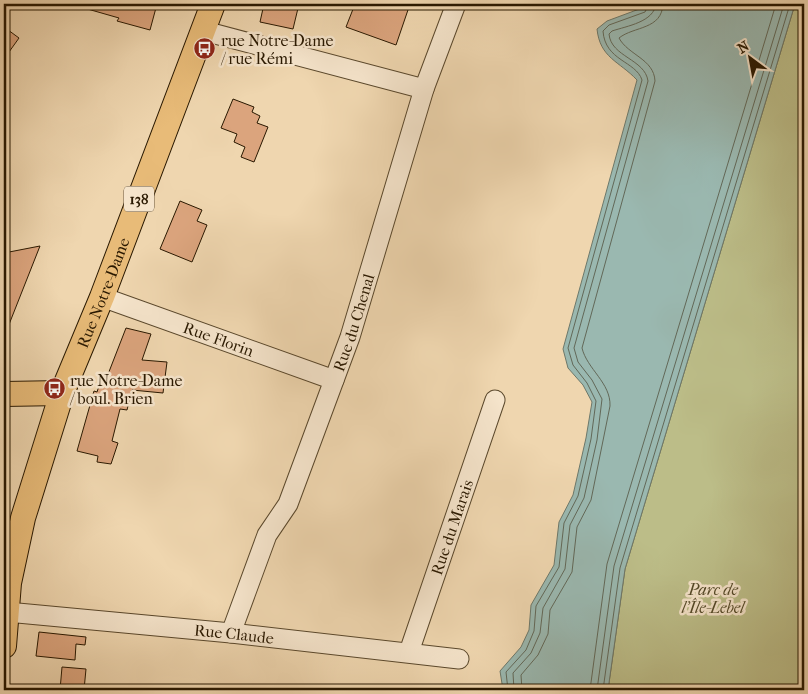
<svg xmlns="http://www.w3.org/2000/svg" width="808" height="694" font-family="'IM FELL French Canon',serif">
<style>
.green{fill:#bcbd88;stroke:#726a44}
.water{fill:#9ab8b0;stroke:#6d786a}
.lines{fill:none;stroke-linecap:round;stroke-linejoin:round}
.shore{stroke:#626858;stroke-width:1}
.building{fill:#dba47d;stroke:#291800}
.minor-casing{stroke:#5a482c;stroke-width:21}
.major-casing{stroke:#291800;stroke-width:26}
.minor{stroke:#f5e4cb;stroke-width:19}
.major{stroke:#e8bb78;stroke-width:24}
.labels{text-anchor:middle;stroke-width:5;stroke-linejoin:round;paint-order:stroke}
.shield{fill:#f5e4cb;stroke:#66553d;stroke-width:1}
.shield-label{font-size:15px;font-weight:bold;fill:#291800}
.poi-label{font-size:16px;fill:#291800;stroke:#f5e4cb;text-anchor:start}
.street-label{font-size:16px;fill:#291800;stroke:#f5e4cb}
.park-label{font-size:16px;font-style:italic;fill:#554a29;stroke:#f5e4cb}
</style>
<rect width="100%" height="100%" fill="#efd6af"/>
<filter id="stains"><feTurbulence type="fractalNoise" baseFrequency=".004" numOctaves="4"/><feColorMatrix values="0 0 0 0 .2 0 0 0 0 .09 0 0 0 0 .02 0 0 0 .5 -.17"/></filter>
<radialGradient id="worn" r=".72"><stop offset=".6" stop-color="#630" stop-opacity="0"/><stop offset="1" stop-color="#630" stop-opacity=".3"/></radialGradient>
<path class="green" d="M795,4H804V690H608L625,569Z"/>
<path class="water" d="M646,4H795L625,569L608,690H503L500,671L521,647L529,630L531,605L554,565L559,522L573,495L586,438L592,402L583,385L568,368L563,349L637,80C619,61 600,58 597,29L607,21L642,8Z"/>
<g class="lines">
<path class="shore" d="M508,690L506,672L526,650L534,631L536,606L559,567L564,523L578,496L591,439L596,401L587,383L573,365L568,348L642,80C636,61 605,61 603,31L609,25L645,12L649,4
M514,690L513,673L531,653L540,633L543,608L565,569L570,525L584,498L597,440L602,399L592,380L578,362L574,348L648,81C645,59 611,57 609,34L612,31C627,26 654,22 656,4
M522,690L521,675L538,655L548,634L550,610L572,572L577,527L591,500L610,406C611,383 587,369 582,348L655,81C654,59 628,55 619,38C634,26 662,30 663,4
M590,690L607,564L776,4
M597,690L614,566L784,4
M603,690L620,568L790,4"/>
</g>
<path class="building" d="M76,4H157L150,30L117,21L119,18L77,6Z
M264,4H299L293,29L260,22Z
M355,4H410L396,45L346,27Z
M4,27L19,38L4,59Z
M233,99L254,107L252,112L260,116L257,123L268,127L254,162L241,157L245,147L234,142L237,134L221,128Z
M180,201L202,210L197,221L207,225L192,262L160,249Z
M40,246L8,327L4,328V253Z
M126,328L151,334L142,360L167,362L163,393L132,390L127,410L120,409L112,441L118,443L111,464L97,462L98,456L77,451L94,391L97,392L101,380L105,382Z
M39,632L86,637L85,645L76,644L75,660L36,656Z
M62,667L86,669L84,690H60Z"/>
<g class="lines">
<defs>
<g id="minor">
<path d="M204,31L424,89"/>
<path id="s1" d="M102,297L334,380"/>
<path id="s2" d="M7,612L231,633L459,659"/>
<path id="s3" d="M231,633L267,535L288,504L350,337L424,89L456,4"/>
<path id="s4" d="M409,652L495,400"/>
</g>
<g id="major">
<path d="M4,394L62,393"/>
<path id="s5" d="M4,646L9,583L23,518L62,393L102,297L213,4"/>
</g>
</defs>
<use href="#minor" class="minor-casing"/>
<use href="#major" class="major-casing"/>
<use href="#minor" class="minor"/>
<use href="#major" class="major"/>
</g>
<defs>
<symbol id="bus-disc" viewBox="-11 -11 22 22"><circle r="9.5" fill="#8f2418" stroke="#f5e4cb"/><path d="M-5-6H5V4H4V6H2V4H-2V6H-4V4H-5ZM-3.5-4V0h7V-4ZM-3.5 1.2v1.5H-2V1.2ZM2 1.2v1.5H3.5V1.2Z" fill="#fff"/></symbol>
</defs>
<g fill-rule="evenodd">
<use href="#bus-disc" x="192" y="36" width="25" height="25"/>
<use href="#bus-disc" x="42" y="376" width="25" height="25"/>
</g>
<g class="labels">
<rect class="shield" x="124" y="186.5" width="30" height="25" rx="4"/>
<g class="shield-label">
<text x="139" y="204">138</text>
</g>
<g class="poi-label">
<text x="221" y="46">rue Notre-Dame<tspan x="221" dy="18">/ rue Rémi</tspan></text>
<text x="70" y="386">rue Notre-Dame<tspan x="70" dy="18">/ boul. Brien</tspan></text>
</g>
<g class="street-label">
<text dy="6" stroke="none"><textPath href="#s5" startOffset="369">Rue Notre-Dame</textPath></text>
<text dy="6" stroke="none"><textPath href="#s3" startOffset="335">Rue du Chenal</textPath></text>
<text dy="6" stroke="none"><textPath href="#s1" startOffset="124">Rue Florin</textPath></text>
<text dy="6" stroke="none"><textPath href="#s4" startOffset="132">Rue du Marais</textPath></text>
<text dy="6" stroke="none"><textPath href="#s2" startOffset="228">Rue Claude</textPath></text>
</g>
<g class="park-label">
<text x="713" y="595">Parc de<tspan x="713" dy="18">l'Île-Lebel</tspan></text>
</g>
</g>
<rect width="808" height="694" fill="none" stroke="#efd6af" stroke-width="20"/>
<rect x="5" y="5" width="798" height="684" fill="none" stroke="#291800" stroke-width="2.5"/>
<rect x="10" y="10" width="788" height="674" fill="none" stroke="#291800"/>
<g transform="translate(750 58) rotate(328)" stroke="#f5e4cb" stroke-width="4" paint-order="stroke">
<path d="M0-4L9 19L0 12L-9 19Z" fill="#291800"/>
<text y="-8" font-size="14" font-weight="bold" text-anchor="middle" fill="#291800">N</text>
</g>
<rect width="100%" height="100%" filter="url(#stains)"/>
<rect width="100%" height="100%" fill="url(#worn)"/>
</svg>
